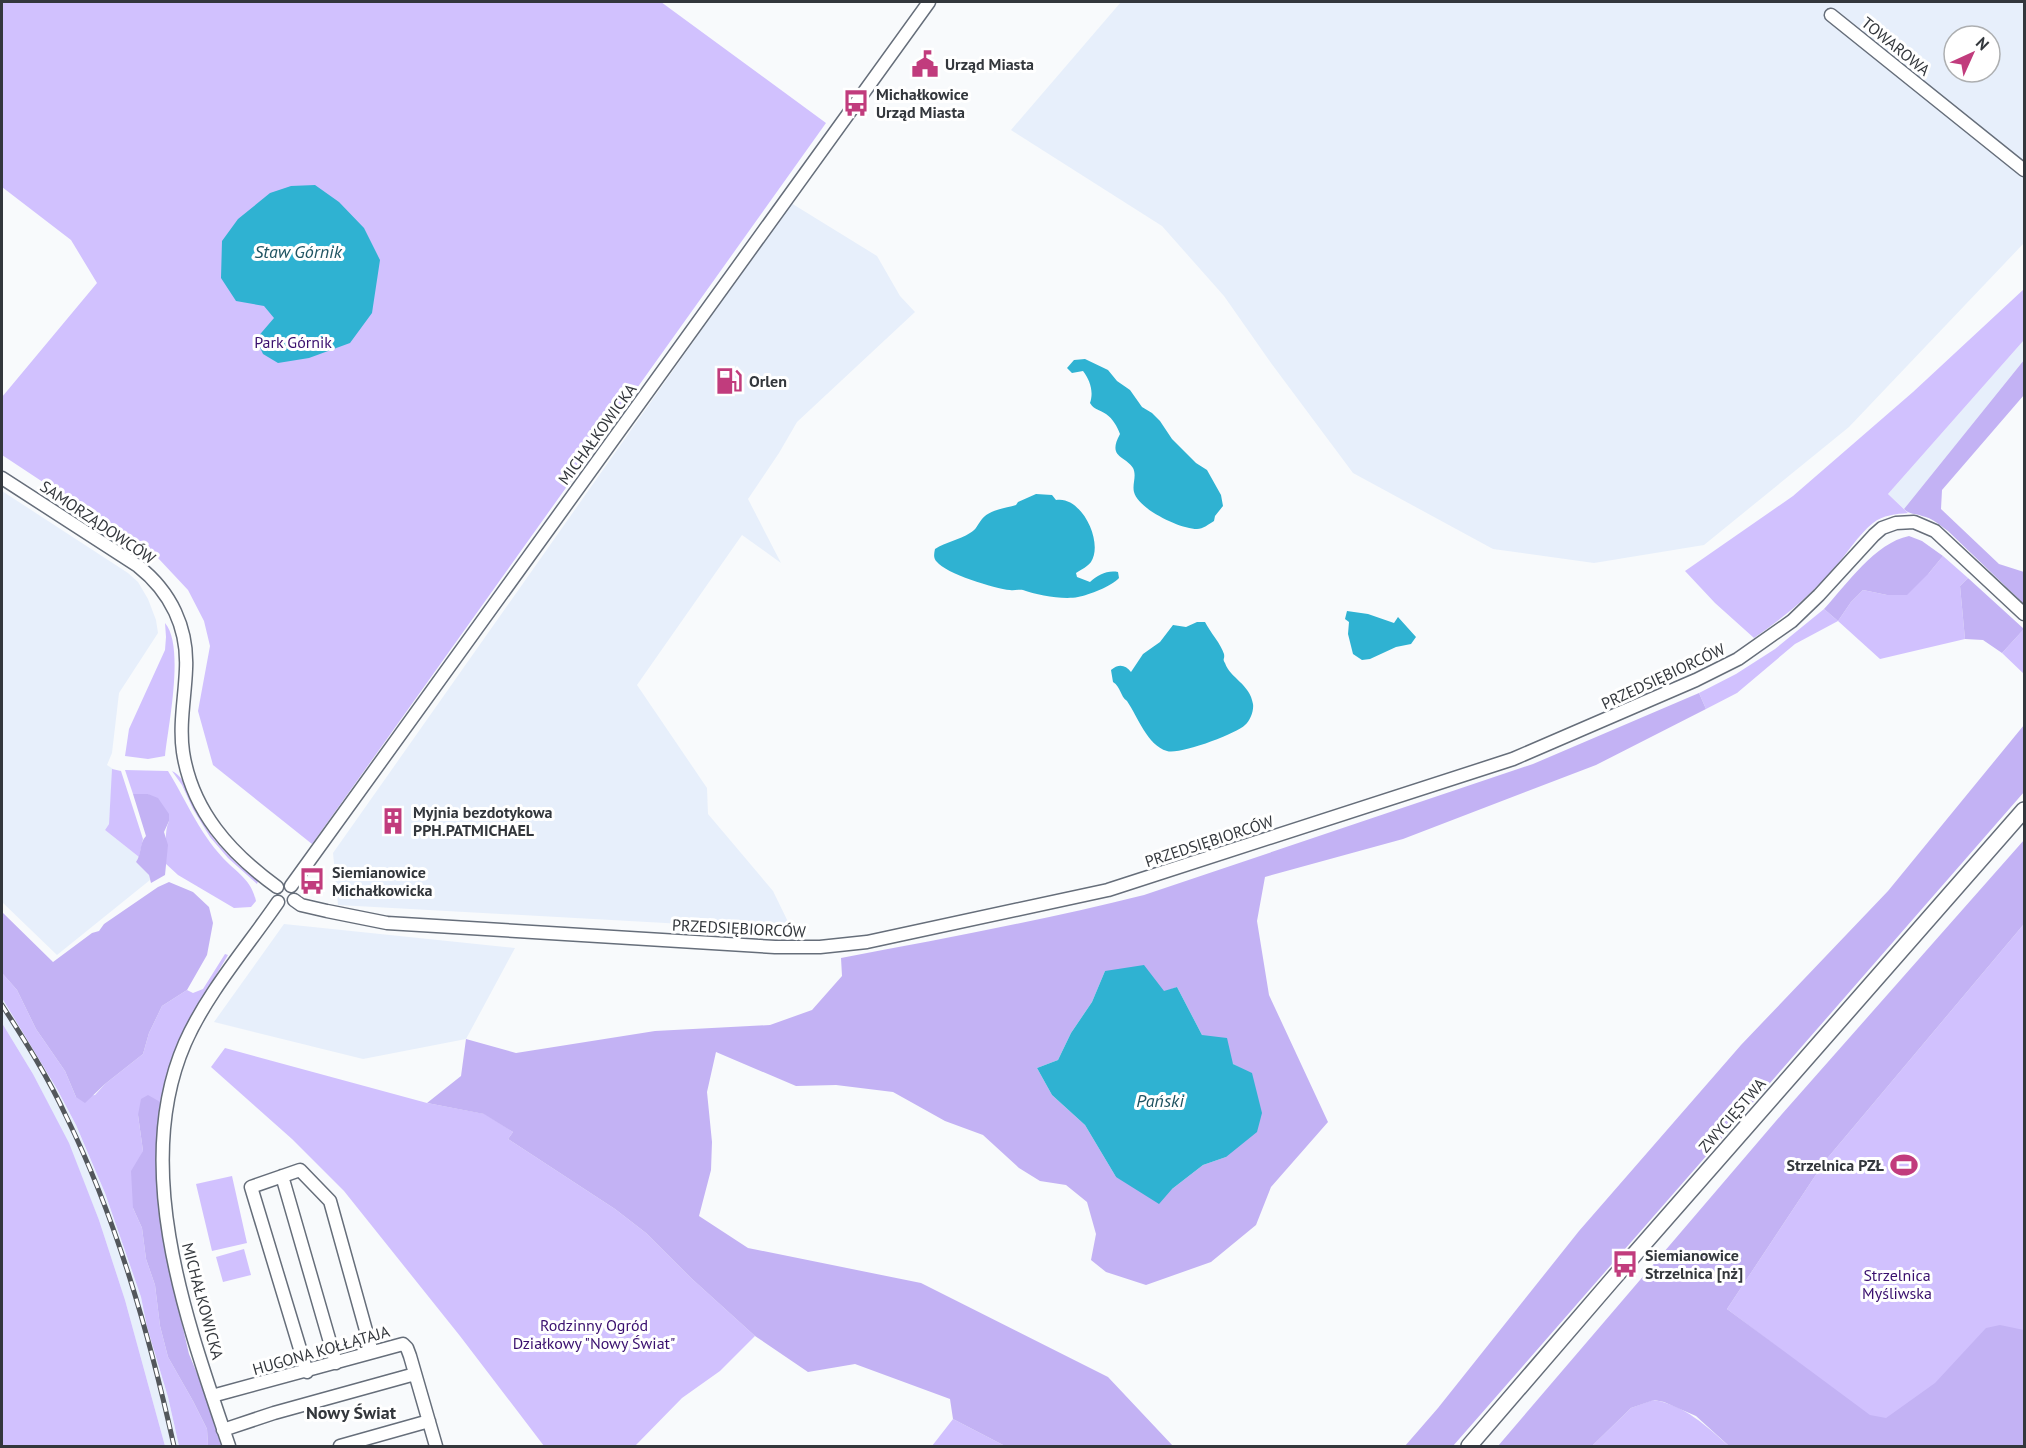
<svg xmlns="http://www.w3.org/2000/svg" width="2026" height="1448" font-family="'PT Sans',sans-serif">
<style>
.built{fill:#e7effb;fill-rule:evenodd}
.green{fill:#d1c1fe}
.forest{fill:#c3b2f4;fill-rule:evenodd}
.water{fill:#2fb2d2}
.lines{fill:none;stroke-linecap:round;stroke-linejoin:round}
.minor-casing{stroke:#666e7a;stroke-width:15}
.major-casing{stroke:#666e7a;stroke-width:18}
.minor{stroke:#fff;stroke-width:12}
.major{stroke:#fff;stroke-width:15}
.rail-casing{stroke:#53575c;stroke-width:5}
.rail{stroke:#fff;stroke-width:3;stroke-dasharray:9;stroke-linecap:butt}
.labels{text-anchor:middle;stroke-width:6;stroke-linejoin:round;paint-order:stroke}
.street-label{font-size:16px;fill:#33373c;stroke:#fff}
.poi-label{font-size:16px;font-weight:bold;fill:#33373c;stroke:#fff;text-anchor:start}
.park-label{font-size:16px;fill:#390f6e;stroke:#fff}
.water-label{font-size:18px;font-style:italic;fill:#205462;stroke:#fff}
.neighbourhood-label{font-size:18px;font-weight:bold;fill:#33373c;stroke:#fff}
</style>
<rect width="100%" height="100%" fill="#f8fafc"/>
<path class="built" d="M1121,2H2024V243L1849,427L1704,545L1594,563L1493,549L1353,473L1271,363L1224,296L1162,226L1011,130ZM1954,36H1990V72H1954Z
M791,203L877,256L900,296L915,312L797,422L779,453L748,499L781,563L742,535L637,685L707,788L708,814L773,891L792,930L338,905L333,853Z
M2024,340V360L1904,509L1888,494Z
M2,491L128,573L138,582L148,599L156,620L158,633L119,693L112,753L107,765L113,769L109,824L105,830L139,857L136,862L149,875L150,880L57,955L2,902Z
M284,924L515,948L466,1039L363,1059L214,1022Z
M2,998L57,1089L76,1125L105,1193L141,1297L147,1327L168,1397L179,1446H165L125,1300L99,1220L68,1143L33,1074L2,1023Z"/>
<path class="green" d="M2,2H661L826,123L312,844L213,765L198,711L210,646L204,621L188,590L158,558L2,455V397L97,283L71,240L2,187Z
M2024,289V340L1888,494L1908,513C1896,514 1883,515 1873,523C1858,535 1847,554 1834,568C1811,595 1783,618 1754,638L1715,603L1685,571L1793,496L1913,392Z
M1943,556L1968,578L1960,586L1965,639L1880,659L1838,621L1795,644L1737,693L1706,709L1699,693L1736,674L1775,649L1824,609L1838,621L1851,602L1863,590L1887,595L1929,573Z
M165,623C185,646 168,726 165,756L148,759L125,756L129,729L165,650L166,637Z
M2024,629V674L2002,653Z
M112,769L121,771L143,839L139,857L105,830L109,824Z
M125,770L168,771C189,805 200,836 229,864C242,876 252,883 256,901L251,907L234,908L178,875L165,863C168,848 163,835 169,821L148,794H133Z
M172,771C185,777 188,794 194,806C208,838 232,860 258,881L257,884L228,858L210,837L193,809L182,785Z
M2024,924V1446H1909L1727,1309L1825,1161Z
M225,954L228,955L186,1025L171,1063L162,1103L138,1115L143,1151L133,1208L142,1228L146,1259L155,1285L160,1326L168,1357L193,1401L207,1429L208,1446H179L168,1397L147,1327L141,1297L105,1193L76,1125L57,1089L2,998V973L17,990L36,1029L65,1071L76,1097L95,1095L105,1084L143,1054L149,1033L162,1006L187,990L193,993L203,989Z
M2,1023L33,1074L69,1143L99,1220L125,1300L165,1446H2Z
M225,1048L427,1103L485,1114L513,1132L508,1139L615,1209L646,1233L691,1278L755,1336L720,1371L682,1398L635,1446H544L460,1336L344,1191L292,1139L211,1067Z
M232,1176L247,1243L212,1251L196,1184Z
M244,1249L251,1275L223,1282L216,1257Z
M1653,1400C1685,1405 1706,1426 1729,1446H1592L1631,1408Z
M953,1419L1005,1446H932Z"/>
<path class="forest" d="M2024,360V395L1942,490L1941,509L1999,564L2024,572V604L1948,531C1940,525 1932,518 1922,516C1915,513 1910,515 1904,509Z
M1909,536L1922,541L1943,556L1929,573L1907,595H1887L1863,590L1851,602L1838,621L1824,609C1847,584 1875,543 1909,536Z
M1968,578L2024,629L2002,653L1983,640L1965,639L1960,586Z
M1699,693L1706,709L1596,765L1403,839L1265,877L1257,921L1269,995L1328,1122L1271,1187L1256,1225L1211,1262L1146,1285L1106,1272L1091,1260L1096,1234L1087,1202L1066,1185L1040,1181L1019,1168L983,1135L945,1121L893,1092L836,1085L796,1086L716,1052L707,1092L712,1142L711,1170L699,1216L748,1248L921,1283L1108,1377L1173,1446H1005L953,1419L950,1399L855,1364L808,1372L755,1336L691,1278L646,1233L615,1209L508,1139L513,1132L484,1114L427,1103L461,1076L466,1039L516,1053L655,1031L770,1025L812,1010L842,976L841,958C942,939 1044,920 1144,895L1533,764ZM1105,971L1164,992L1177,987L1202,1035L1233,1064L1252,1074L1226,1157L1203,1165L1172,1189L1116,1177L1085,1125L1052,1095L1037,1068L1058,1060L1071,1033L1092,1002Z
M2024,725V792L1453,1446H1405L1438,1408L1579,1231L1741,1045L1888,891Z
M133,794H148L158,798L169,814V821L164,832L168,845L165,875L151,883L149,875L136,862C142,854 139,843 146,836Z
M2024,840V924L1825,1161L1727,1309L1870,1415L1886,1418L1935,1383L1986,1328L2000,1325L2024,1330V1446H1729L1696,1416L1664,1402L1654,1400L1631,1408L1592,1446H1498L1782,1114Z
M169,882L193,892L209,907L213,923L207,955L187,990L162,1006L149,1033L143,1054L105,1084L85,1103L76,1097L65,1071L36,1029L17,990L2,973V912L53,962L92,933L99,931L104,924L158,887Z
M148,1095L162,1103L156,1173L161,1226L169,1268L189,1354L206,1395L222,1446H208L207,1429L193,1401L168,1357L160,1326L155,1285L146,1259L142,1228L133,1208L131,1171L143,1151L138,1115L141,1099Z"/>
<path class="water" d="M315,185L339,202L364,228L380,260L372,313L350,343L309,358L278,363L263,354L256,339L274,318L264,306L236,301L221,278L222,241L238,219L270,193L291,186Z
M1085,359L1108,370L1117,381L1130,390L1142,407L1152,413L1160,421L1172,439L1196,463L1207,470L1221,495L1223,506L1215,516L1214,521C1209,524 1203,529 1197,529C1180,529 1138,509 1134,492C1132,484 1137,476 1133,468C1125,455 1107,458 1120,434C1117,426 1113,419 1106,414C1099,409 1094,410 1090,403C1094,392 1090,380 1083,371L1072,373L1067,368L1074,360Z
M1036,494L1052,495L1056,500C1081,495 1104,542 1091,562C1088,566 1081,570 1076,573L1077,577L1090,582C1098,575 1107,570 1118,572L1119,578C1112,586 1089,595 1078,597C1063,600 1037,595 1023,590C1019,589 1014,591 1010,590C995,589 945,573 937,562C933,558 934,554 935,549C946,542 959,540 970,533C977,529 977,525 982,519C989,510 1006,508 1016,505L1018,502Z
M1347,611L1368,614L1394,623L1398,617L1416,637L1411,644L1396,647L1370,659L1362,660L1353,654L1348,634L1349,622L1345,619Z
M1197,622H1205C1210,632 1221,644 1224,654C1225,660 1222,658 1225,663C1230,678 1250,684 1253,704C1254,711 1250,721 1245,725C1236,734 1179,755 1167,751C1147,745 1138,717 1127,701C1120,696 1121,687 1113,682L1111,670C1118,664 1125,664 1131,672L1143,654L1160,642L1173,625L1186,627Z
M1144,965L1164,991L1177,987L1202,1035L1227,1038L1233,1064L1252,1073L1262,1113L1257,1132L1226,1157L1203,1165L1172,1189L1159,1204L1116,1177L1085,1125L1052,1095L1037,1068L1058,1060L1071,1033L1092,1002L1105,971Z"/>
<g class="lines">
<defs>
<path id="minor" d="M1831,15L2024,170
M2,478L138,566C171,592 188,628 186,669C185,697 179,724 183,752C192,811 230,853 277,887
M291,886L929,2
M294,900L301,905L327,911L387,923L775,947H820L867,942L1108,890L1513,759L1696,680L1738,659L1792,621L1819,595L1874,535L1882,528L1896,523L1914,522L1935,531L2024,614
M282,1176L336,1363
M307,1372L251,1187L300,1170L330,1201L372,1352
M212,1396L403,1344L407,1348L410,1356L436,1446
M223,1430L274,1413L415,1374
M229,1446C188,1325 130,1169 185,1043C207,993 247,947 278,902
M340,1446L429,1421"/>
<path id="major" d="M1469,1446L1612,1280L2024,810"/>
</defs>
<use href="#minor" class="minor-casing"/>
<use href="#major" class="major-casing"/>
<use href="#minor" class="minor"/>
<use href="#major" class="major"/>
<defs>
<path id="rail" d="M2,1005C25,1041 48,1077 66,1116C117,1220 149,1334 174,1446"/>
</defs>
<use href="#rail" class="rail-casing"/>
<use href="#rail" class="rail"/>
</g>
<defs>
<symbol id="civic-bare" viewBox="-9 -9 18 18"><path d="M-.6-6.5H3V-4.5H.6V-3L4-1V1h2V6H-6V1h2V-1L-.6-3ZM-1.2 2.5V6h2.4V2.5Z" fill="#c13c7d" stroke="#fff" stroke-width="2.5" paint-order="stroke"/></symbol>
<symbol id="bus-bare" viewBox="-9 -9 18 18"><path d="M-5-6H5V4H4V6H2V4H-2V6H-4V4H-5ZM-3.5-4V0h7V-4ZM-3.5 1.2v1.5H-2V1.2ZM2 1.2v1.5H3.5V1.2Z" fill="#c13c7d" stroke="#fff" stroke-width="2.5" paint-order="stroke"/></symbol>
<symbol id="fuel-bare" viewBox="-9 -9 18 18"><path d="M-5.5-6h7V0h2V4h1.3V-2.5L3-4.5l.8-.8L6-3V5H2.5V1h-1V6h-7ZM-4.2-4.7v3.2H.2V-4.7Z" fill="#c13c7d" stroke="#fff" stroke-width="2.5" paint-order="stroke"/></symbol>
<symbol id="building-bare" viewBox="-9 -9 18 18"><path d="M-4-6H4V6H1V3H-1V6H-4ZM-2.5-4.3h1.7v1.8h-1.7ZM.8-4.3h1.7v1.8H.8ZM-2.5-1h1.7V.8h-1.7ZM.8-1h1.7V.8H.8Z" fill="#c13c7d" stroke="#fff" stroke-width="2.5" paint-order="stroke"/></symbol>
<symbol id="stadium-bare" viewBox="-9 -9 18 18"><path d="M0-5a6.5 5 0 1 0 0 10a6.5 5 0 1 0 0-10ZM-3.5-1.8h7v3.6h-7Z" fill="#c13c7d" stroke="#fff" stroke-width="2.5" paint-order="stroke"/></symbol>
</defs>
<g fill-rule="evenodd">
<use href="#civic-bare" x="906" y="45" width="38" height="38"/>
<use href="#bus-bare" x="837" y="84" width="38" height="38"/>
<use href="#fuel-bare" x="710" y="362" width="38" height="38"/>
<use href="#building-bare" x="374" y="802" width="38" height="38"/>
<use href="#bus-bare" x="293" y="862" width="38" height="38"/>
<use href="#stadium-bare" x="1885" y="1146" width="38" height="38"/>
<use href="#bus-bare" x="1606" y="1245" width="38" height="38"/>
</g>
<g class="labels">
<g class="street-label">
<text transform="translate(1896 46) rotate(39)" y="6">TOWAROWA</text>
<text transform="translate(597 434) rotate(-54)" y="6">MICHAŁKOWICKA</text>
<text transform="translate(98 522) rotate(34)" y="6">SAMORZĄDOWCÓW</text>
<text transform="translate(1663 676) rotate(-25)" y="6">PRZEDSIĘBIORCÓW</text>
<text transform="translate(1209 841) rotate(-18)" y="6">PRZEDSIĘBIORCÓW</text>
<text transform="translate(739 928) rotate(3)" y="6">PRZEDSIĘBIORCÓW</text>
<text transform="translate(1732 1115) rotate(-49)" y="6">ZWYCIĘSTWA</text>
<text transform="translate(203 1301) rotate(75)" y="6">MICHAŁKOWICKA</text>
<text transform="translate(321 1350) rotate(-16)" y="6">HUGONA KOŁŁĄTAJA</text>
</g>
<g class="poi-label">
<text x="945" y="70">Urząd Miasta</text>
<text x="876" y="100">Michałkowice<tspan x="876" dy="18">Urząd Miasta</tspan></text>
<text x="749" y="387">Orlen</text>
<text x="413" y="818">Myjnia bezdotykowa<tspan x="413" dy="18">PPH.PATMICHAEL</tspan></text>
<text x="332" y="878">Siemianowice<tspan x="332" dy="18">Michałkowicka</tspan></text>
<text x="1884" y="1171" text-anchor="end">Strzelnica PZŁ</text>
<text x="1645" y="1261">Siemianowice<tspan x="1645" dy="18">Strzelnica [nż]</tspan></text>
</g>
<g class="park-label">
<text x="293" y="348">Park Górnik</text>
<text x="1897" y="1281">Strzelnica<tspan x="1897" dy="18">Myśliwska</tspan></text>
<text x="594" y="1331">Rodzinny Ogród<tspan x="594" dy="18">Działkowy "Nowy Świat"</tspan></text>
</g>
<g class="water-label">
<text x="298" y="258">Staw Górnik</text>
<text x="1160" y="1107">Pański</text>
</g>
<g class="neighbourhood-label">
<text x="351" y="1419">Nowy Świat</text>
</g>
</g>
<rect width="2026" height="1448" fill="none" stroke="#33373c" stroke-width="6"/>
<g transform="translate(1972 54) rotate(45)"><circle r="28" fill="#ffffff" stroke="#adafb1" stroke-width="1.5"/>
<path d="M0-4.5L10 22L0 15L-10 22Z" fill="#c13c7d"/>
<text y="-9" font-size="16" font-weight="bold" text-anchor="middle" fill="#33373c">N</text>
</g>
</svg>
